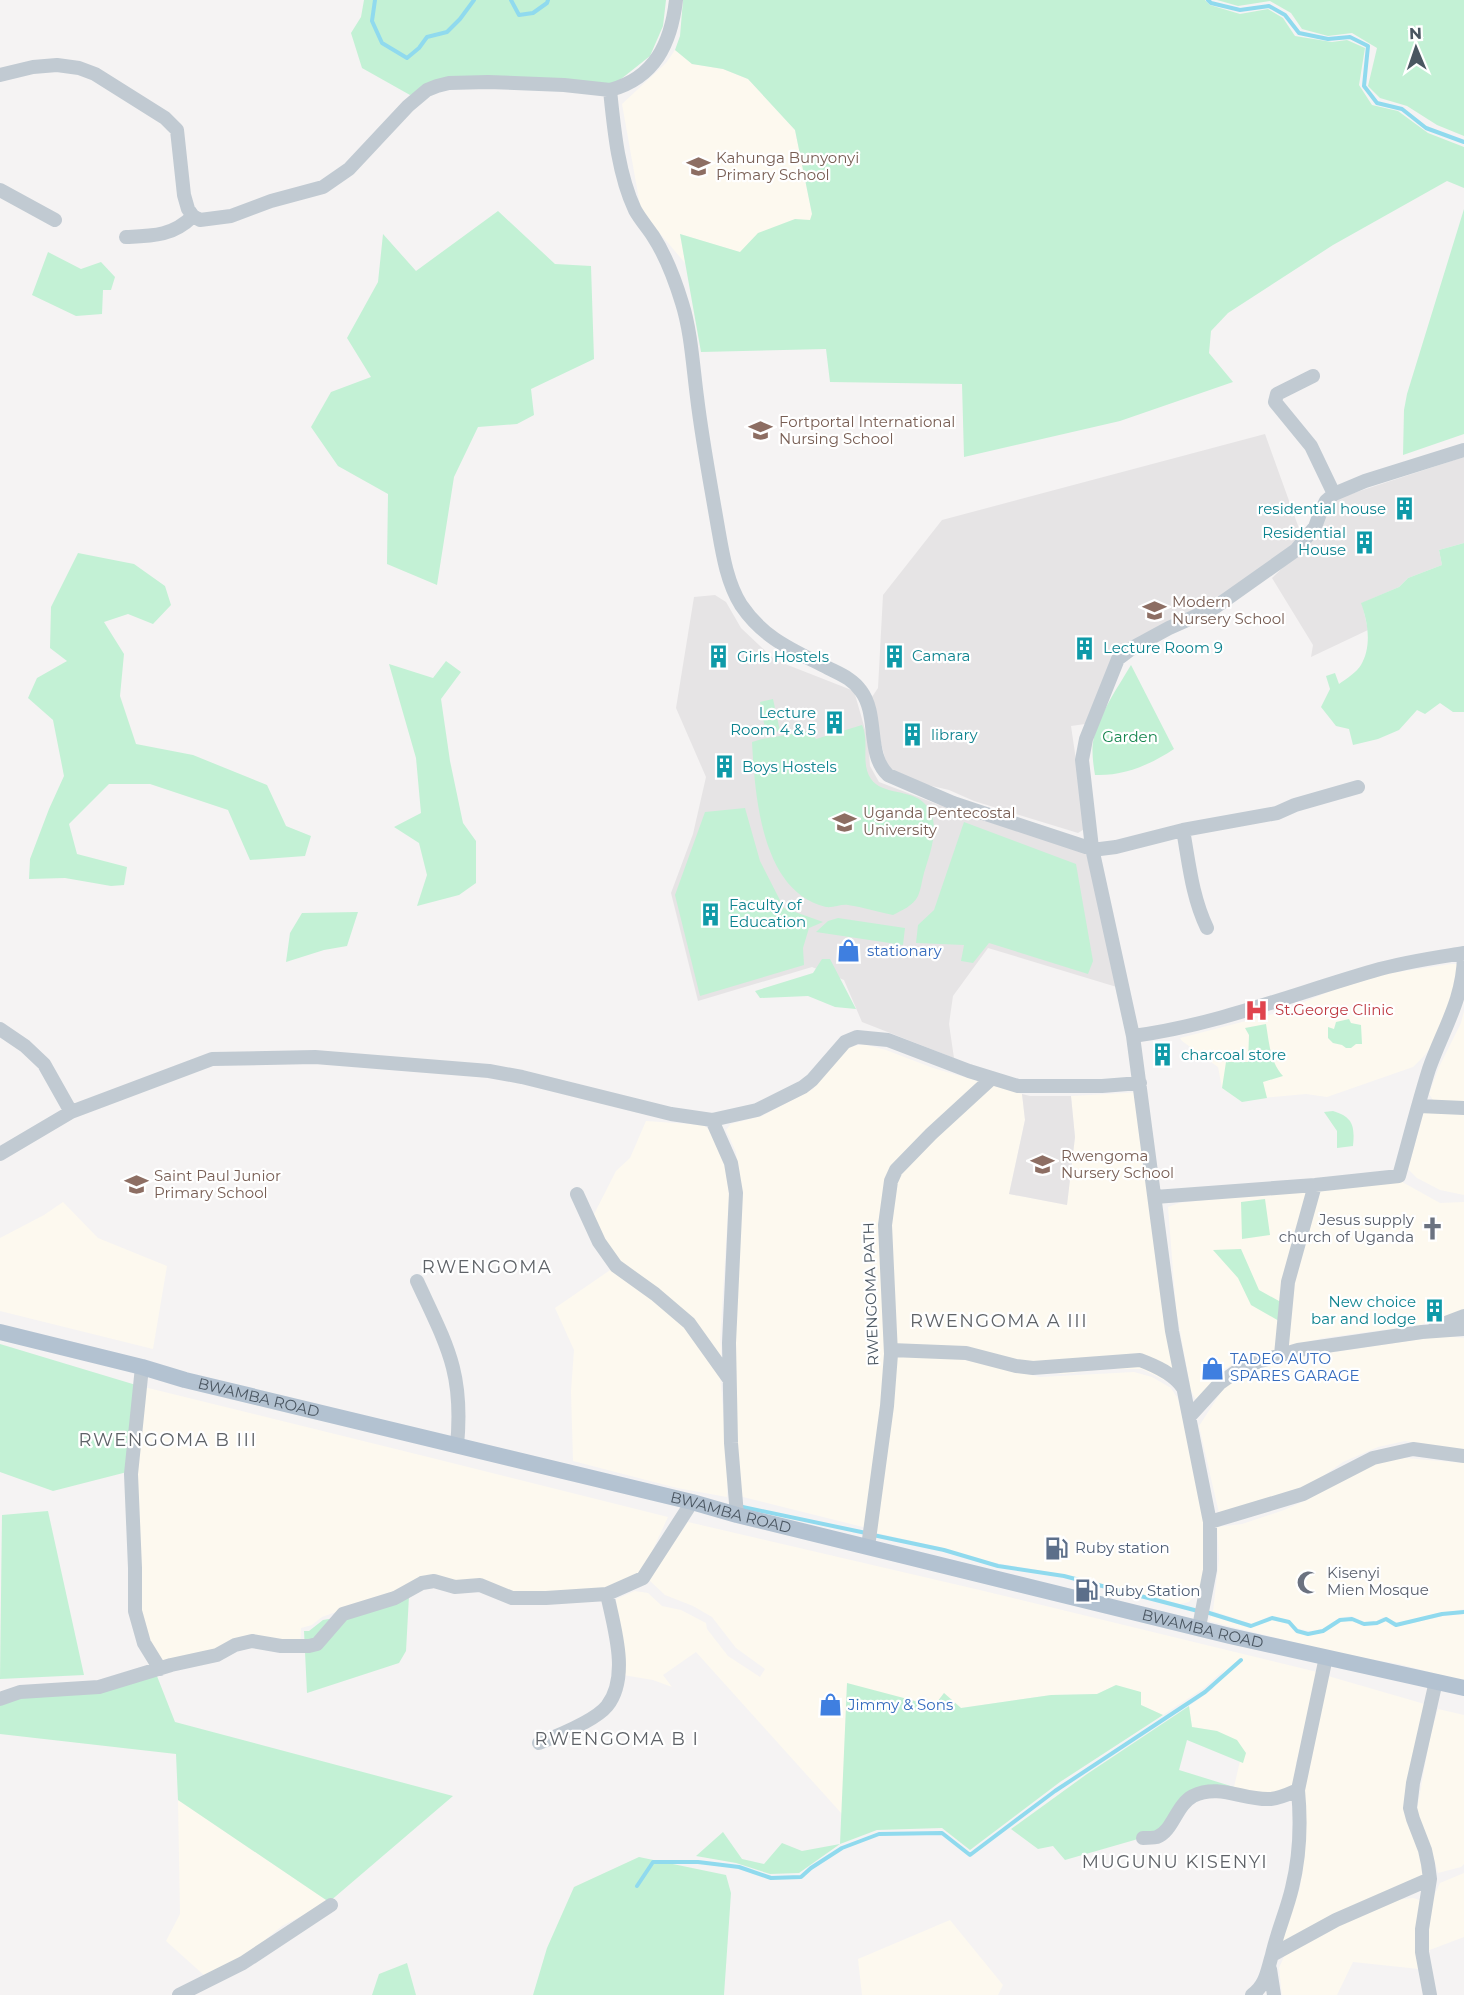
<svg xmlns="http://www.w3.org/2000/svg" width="1464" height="1995" font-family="Montserrat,sans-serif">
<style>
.commercial{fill:#fdf9ef}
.education{fill:#e6e4e5}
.green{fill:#c3f1d5}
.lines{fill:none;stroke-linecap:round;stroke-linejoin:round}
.stream{stroke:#90daee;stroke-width:4}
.minor{stroke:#c1cad2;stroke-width:14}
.major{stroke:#b3c2d1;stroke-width:16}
.labels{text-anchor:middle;stroke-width:4.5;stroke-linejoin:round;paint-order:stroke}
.education-label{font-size:15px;fill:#785e54;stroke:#fff;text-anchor:start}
.culture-label{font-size:15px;fill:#0d838f;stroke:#fff;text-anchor:start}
.park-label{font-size:15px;fill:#17864f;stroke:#fff}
.shop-label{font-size:15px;fill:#366cbe;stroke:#fff;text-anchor:start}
.health-label{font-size:15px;fill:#be3a42;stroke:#fff;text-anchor:start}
.worship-label{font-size:15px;fill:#5b616d;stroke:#fff;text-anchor:end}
.street-label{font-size:15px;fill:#4a5661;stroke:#fff}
.service-label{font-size:15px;fill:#4e5e75;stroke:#fff;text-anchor:start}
.quarter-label{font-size:18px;letter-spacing:1.5px;fill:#5f6368;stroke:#fff}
</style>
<rect width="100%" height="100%" fill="#f5f3f3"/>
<path class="commercial" d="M675,50L692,64L723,69L748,79L795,130L812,214L801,271L680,234L685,263L641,211L622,104L666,63Z
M1451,964H1459L1462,968L1437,1039L1424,1056L1413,1067L1327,1097L1306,1094L1239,1100L1222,1088L1218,1067L1182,1041L1180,1038L1277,1013L1333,990L1385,974Z
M1464,1011V1101L1435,1103L1429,1094L1439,1067L1461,1023Z
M863,1044L886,1050L933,1068L1022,1094L1025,1120L1009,1194L1067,1205L1075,1137L1071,1096L1143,1092L1176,1380H1164L1142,1369H1100L1064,1374L1008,1367L972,1357L896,1351L956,1358L1040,1377L1134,1372L1152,1377L1171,1388L1178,1399L1205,1509L1207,1559L1201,1586L1189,1602L1180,1604L1061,1574L985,1561L939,1547L872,1532L871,1529L739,1496L732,1338L742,1199L736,1152L726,1130L731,1124L762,1116L813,1089L846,1048Z
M1425,1108L1464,1112V1195L1440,1190L1417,1178L1408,1169Z
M646,1121L704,1125L713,1134L726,1169L729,1196L720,1340L722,1366L683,1326L720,1375L728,1470L727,1497L677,1488L573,1461L571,1391L574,1350L555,1308L616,1266L587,1228L616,1171L630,1158Z
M1395,1178L1440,1203L1464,1202V1311L1420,1325L1323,1338L1247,1357L1224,1369L1206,1392L1196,1400L1191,1391L1176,1309L1168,1207L1179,1203Z
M63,1202L98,1238L167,1266L153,1349L0,1311V1238L44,1215Z
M1442,1336L1464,1338V1451L1405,1441L1378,1447L1343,1462L1312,1484L1240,1510L1219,1513L1199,1426L1225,1386L1251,1371L1295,1358Z
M136,1385L424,1456L668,1517L641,1575L610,1589L513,1593L455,1584L433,1577L322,1617L312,1625L301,1628L300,1648L245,1645L158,1666L144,1643L135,1568Z
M1405,1458L1464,1463V1609L1399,1623L1383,1617L1377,1621L1365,1622L1351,1616L1339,1618L1323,1629L1311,1631L1299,1629L1287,1620L1270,1616L1252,1624L1213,1611L1219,1559L1217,1527L1242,1524L1284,1510L1309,1499L1330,1484L1380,1462Z
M688,1522L984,1591L1317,1672L1310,1717L1296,1763L1295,1784L1284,1792L1269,1797L1234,1787L1240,1761L1242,1762L1217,1731L1192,1727L1189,1706L1213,1689L1225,1669L1204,1688L1163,1715L1141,1705L1116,1685L1097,1694L1051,1695L961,1708L944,1693L934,1706L847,1684L842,1814L696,1652L663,1675L672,1687L653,1680L623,1675L616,1599L635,1591L648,1593L662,1606L681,1610L706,1623L707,1629L728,1656L760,1677L765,1669L736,1648L712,1617L693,1606L665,1595L649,1580Z
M1464,1614V1681L1399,1664L1345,1655L1209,1621L1211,1616L1250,1628L1271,1620L1287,1623L1295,1632L1307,1635L1322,1633L1341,1621L1353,1620L1362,1626L1375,1625L1386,1621L1394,1627L1444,1616Z
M1328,1676L1428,1705L1408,1788L1425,1866L1422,1877L1282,1942V1930L1300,1888L1305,1851L1302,1784Z
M1438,1709L1464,1715V1864L1461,1867L1438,1873L1430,1845L1420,1824L1417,1810L1430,1737Z
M178,1800L329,1902L282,1926L243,1958L206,1977L166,1941L180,1914Z
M1464,1873V1937L1427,1951L1432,1900L1440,1883Z
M1413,1898L1420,1900L1416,1953L1419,1969L1353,1962L1337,1995H1282L1279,1968L1286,1952L1355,1914L1394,1900Z
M950,1920L1003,1985L998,1995H862L858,1959Z"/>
<path class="education" d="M1265,434L1301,534V541L1214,602L1140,636L1113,656L1085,724L1071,726L1086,828L1078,833L974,801L949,790L902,779L887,766L870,700L878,688L883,595L942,520Z
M1464,457V543L1439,550L1442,565L1408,578L1399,587L1362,603L1368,630L1311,657L1313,645L1272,578L1299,552L1329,501Z
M715,595L726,602L741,628L775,660L854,691L868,740L870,766L879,782L950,809L1086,852L1120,988L988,948L953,996L949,1024L954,1058L862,1022L844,980L812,967L698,1001L671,893L693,834L706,777L676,708L694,597Z
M1022,1094L1030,1096H1071L1075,1137L1067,1205L1009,1194L1025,1120Z"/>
<path class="green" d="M364,0H666L663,26L650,56L616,83L592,85L448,81L410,95L362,68L351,33L361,17Z
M683,0H1205L1210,5L1240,14L1268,9L1283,18L1295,36L1332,42L1347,40L1365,48L1359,85L1372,105L1398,111L1428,133L1464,147V188L1447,181L1333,245L1228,313L1211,331L1209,353L1233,382L1120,421L964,457L962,384L830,382L826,349L701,352L680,234L740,252L758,233L795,219L810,220L812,214L795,130L748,79L723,69L692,64L675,50L680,36Z
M1217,0H1464V136L1437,125L1407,106L1380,98L1368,86L1377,48L1352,33L1328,36L1302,29L1291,13L1270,1L1238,6Z
M1464,209V434L1403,455L1404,410L1407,394Z
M498,211L555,264L591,266L594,359L531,389L534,415L517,424L478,427L454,477L437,585L387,564L388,494L338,466L311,427L331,392L371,377L347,338L378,282L383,234L416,271Z
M48,252L81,269L101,262L115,277L111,290H103L102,314L76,316L32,295Z
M1464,543V712H1453L1440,703L1425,714L1417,710L1399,730L1378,739L1353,745L1349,729L1336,726L1321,707L1330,689L1326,676L1335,673L1339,684C1346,679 1357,672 1361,665C1372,646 1368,622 1361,603L1399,587L1408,578L1442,565L1439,550Z
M78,553L134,564L165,586L171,605L153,624L128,614L104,622L124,654L120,696L136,744L193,755L267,785L286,826L311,836L305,856L250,860L228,810L150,784H109L69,824L77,854L127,867L124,885L111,886L65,878L29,879L30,859L49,809L64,776L53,720L28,698L37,678L67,661L50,648L51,607Z
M446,661L461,672L441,699L450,761L463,823L476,841V883L459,895L417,906L427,875L419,843L394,827L421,813L416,758L389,664L433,678Z
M1131,665L1174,749C1150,765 1124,776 1095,775C1093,763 1091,748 1094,737C1101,711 1118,687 1131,665Z
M773,699L780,731L766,734L760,702Z
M862,725C870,742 860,763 871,779C882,795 910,789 924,803C943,821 930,853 924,873C922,880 921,889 918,896C913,906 902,910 893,915C878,912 863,907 848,905C841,904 833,908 826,907C761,892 755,795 752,742L762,739L810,731L816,739Z
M745,808L760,861L784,908L823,922L809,928L803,948L804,965L700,996L675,895L705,812Z
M964,822L1076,864L1093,961L1088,974L989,943L973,963L961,961L964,945L916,943L918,925L934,910Z
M358,912L347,946L324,950L286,962L290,933L302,913Z
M838,918L905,928L903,945L816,932L828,921Z
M822,959H830L856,1009L835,1007L808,996L760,998L755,991L813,973Z
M1349,1019L1351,1023L1361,1025L1362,1044H1356L1351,1048H1346L1342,1045L1333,1043L1328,1038V1027L1334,1029L1336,1022Z
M1266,1024C1269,1042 1270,1062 1283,1076L1263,1082L1267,1098L1242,1102L1222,1088L1226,1062H1248L1249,1035L1245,1028Z
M1333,1111C1353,1117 1355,1126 1353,1146L1337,1148V1131L1324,1112Z
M1265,1199L1270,1235L1242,1239L1241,1202Z
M1241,1249L1259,1290L1288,1306L1279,1321L1251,1305L1238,1278L1213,1250Z
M0,1344L136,1385L131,1471L53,1491L0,1472Z
M48,1511L84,1675L0,1679L2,1515Z
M409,1596L406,1651L399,1663L307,1693L304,1631H309L323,1620L370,1612Z
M155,1671L175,1722L453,1796L329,1902L178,1800L176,1754L0,1734V1698L90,1685Z
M847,1683L934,1706L944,1693L961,1708L1051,1695L1097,1694L1116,1685L1141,1692V1705L1163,1715L1060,1782L970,1850L942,1828L877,1830L840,1844L799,1873L770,1874L736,1863L696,1856L723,1832L742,1859L764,1864L782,1843L802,1851L840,1844Z
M1189,1706L1192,1727L1217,1731L1237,1740L1246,1753L1243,1763L1187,1740L1179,1770L1234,1787L1184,1805L1159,1839L1140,1844L1138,1839L1065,1860L1053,1846L1038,1849L1011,1829L1087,1774Z
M639,1857L726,1875L731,1893L724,1995H533L547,1948L574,1887Z
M407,1963L416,1995H372L379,1974Z"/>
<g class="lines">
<path class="stream" d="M375,0L372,21L382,43L407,58L419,48L427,37L447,32L460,19L474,0
M511,0L519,15L533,13L547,3L548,0
M1208,0L1211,3L1240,10L1269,6L1285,15L1299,33L1328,39L1350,37L1368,46L1364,86L1377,103L1402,109L1426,128L1464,142
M738,1506L866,1533
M873,1535L944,1550L998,1566L1064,1576L1198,1611
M1206,1612L1251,1626L1272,1618L1289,1622L1297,1631L1308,1634L1323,1631L1340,1620L1352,1619L1364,1624L1377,1623L1386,1619L1396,1625L1442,1614L1464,1612
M637,1886L653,1862H698L739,1867L771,1878L801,1877L811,1868L842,1848L879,1834L942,1833L970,1855L1055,1791L1205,1692L1241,1660"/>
<path class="minor" d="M676,0C671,43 655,78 610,90C614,129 618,174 635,210C640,219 647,227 653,236C666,256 675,280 682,303C691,331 693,367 697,397C702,439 710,481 717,522C722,550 726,581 741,605C764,639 793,650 828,668C840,674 853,679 861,691C879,715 866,754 888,775L953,803L1086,847L1100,849L1116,847L1183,830L1277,813L1295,805L1358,787
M0,75L33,67L57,65L79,68L95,74L165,118L177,130L184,195L188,209L193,216L200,220L231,216L271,201L323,187L349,169L408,106L427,90L437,86L449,83L488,82L564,85L610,90
M0,190L55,220
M126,237C153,236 173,236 193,216
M1313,376L1277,394L1275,402L1311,446L1334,494
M1183,830C1189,863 1192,897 1207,928
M0,1029L25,1046L44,1064L71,1112
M1133,1036C1216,1025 1293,994 1373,971C1403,962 1433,958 1464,953
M1419,1106L1464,1108
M712,1120L731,1163L736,1193L729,1343L731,1443L737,1515
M0,1154L71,1112L212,1059L315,1057L489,1071L522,1077L671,1114L712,1120L757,1110L803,1087L812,1080L845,1042L857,1037L888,1040L969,1071L1018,1086H1102L1140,1083
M577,1194L599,1242L616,1266L655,1294L689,1323L729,1379
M1155,1197L1315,1185L1399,1176C1409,1140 1418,1104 1429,1069C1443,1029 1463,1001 1464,956
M417,1281C447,1346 464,1372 457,1446
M1435,1327L1464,1316
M891,1350L966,1353L1016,1366L1033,1368L1140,1360C1156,1366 1174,1374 1183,1388
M1281,1355L1288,1282L1315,1185
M142,1367L131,1474L135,1568V1611L144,1643L160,1669
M1189,1417L1220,1383L1244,1366L1298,1350L1422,1332L1464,1329
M1210,1522L1303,1494L1373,1458L1413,1449L1464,1456
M868,1547L887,1406L891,1354L885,1225L891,1181L896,1170L931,1134L992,1078
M1199,1627L1210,1570V1522L1172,1331L1133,1036L1092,848L1082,760L1086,739L1118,659L1134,647L1169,628L1214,608L1296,550L1315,527L1321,511L1326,501L1334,494L1365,481L1464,450
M0,1699L20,1692L99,1687L171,1665L217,1655L235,1645L252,1641L281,1646H309L317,1644L343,1614L395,1598L422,1583L434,1581L455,1587L480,1585L512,1598H546L607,1594L643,1578L692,1502
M539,1743C557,1736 595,1721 607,1706C630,1677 614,1627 607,1594
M1143,1838C1147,1838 1152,1838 1157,1837C1173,1831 1176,1805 1193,1796C1220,1783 1244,1801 1271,1799C1281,1798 1289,1794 1298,1790
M1272,1955C1277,1932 1287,1910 1292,1888C1300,1856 1301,1822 1298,1790L1326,1657
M1270,1969L1274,1995
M179,1995L243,1963L331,1905
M1252,1995C1266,1985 1267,1971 1272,1955L1336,1920L1430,1879
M1430,1995L1422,1952V1929L1430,1879L1428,1864L1425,1850L1413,1819L1410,1808L1413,1783L1436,1681"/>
<path class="major" id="s1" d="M0,1332L142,1367L185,1380L692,1502L737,1515L1230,1636L1464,1688"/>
</g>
<defs>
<symbol id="school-bare" viewBox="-9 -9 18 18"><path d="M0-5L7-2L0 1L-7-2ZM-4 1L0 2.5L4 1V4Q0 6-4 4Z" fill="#8d6e63" stroke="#fff" stroke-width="2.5" paint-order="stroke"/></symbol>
<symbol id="university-bare" viewBox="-9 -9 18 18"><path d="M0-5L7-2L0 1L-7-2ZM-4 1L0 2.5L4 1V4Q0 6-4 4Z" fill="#8d6e63" stroke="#fff" stroke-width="2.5" paint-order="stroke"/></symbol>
<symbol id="building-bare" viewBox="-9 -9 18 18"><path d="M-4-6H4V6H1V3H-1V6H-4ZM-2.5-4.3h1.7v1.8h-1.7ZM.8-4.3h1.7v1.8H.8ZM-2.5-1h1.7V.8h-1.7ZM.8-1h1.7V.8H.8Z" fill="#0f9aa8" stroke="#fff" stroke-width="2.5" paint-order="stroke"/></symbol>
<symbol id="shop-bare" viewBox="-9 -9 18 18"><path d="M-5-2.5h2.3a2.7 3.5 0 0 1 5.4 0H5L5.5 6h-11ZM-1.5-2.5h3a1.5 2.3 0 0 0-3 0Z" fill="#3f7fe0" stroke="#fff" stroke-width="2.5" paint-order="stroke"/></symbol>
<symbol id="hospital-bare" viewBox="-9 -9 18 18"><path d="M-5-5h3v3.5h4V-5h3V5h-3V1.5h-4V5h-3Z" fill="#e0444e" stroke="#fff" stroke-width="2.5" paint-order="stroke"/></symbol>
<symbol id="church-bare" viewBox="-9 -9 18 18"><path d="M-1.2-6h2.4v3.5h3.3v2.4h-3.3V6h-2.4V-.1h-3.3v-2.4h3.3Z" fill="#6b7280" stroke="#fff" stroke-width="2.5" paint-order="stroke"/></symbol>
<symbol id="fuel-bare" viewBox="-9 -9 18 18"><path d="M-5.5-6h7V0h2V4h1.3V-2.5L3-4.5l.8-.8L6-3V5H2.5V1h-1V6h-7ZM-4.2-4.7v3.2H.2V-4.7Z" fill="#5c6f8a" stroke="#fff" stroke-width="2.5" paint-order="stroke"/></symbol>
<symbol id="mosque-bare" viewBox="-9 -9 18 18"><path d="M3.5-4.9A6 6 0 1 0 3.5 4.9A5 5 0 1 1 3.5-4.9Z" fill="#6b7280" stroke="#fff" stroke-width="2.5" paint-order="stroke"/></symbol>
</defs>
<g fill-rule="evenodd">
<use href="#school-bare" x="682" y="150" width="33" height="33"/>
<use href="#university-bare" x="744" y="414" width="33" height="33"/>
<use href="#building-bare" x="1388" y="492" width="33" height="33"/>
<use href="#building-bare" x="1348" y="526" width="33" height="33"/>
<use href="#school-bare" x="1138" y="594" width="33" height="33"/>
<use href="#building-bare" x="1068" y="632" width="33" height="33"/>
<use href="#building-bare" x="878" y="640" width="33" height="33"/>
<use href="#building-bare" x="702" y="640" width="33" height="33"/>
<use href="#building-bare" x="818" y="706" width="33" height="33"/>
<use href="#building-bare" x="896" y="718" width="33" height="33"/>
<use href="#building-bare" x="708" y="750" width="33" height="33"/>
<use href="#university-bare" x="828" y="806" width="33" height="33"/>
<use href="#building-bare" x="694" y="898" width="33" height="33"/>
<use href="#shop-bare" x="832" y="934" width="33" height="33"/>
<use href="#hospital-bare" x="1240" y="994" width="33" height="33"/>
<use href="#building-bare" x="1146" y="1038" width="33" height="33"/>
<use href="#school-bare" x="1026" y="1148" width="33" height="33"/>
<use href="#school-bare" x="120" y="1168" width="33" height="33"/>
<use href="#church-bare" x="1416" y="1212" width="33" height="33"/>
<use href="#building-bare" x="1418" y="1294" width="33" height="33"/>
<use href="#shop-bare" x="1196" y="1352" width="33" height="33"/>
<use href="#fuel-bare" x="1040" y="1532" width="33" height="33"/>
<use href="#mosque-bare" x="1292" y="1566" width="33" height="33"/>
<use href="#fuel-bare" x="1070" y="1574" width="33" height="33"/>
<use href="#shop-bare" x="814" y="1688" width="33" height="33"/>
</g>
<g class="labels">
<g class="education-label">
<text x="716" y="163">Kahunga Bunyonyi<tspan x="716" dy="17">Primary School</tspan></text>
<text x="779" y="427">Fortportal International<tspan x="779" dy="17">Nursing School</tspan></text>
<text x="1172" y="607">Modern<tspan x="1172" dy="17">Nursery School</tspan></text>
<text x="863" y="818">Uganda Pentecostal<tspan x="863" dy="17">University</tspan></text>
<text x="1061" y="1161">Rwengoma<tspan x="1061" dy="17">Nursery School</tspan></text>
<text x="154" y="1181">Saint Paul Junior<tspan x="154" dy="17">Primary School</tspan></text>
</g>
<g class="culture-label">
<text x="1386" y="514" text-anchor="end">residential house</text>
<text x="1346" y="538" text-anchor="end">Residential<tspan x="1346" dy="17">House</tspan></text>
<text x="1103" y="653">Lecture Room 9</text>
<text x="912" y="661">Camara</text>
<text x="737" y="662">Girls Hostels</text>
<text x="816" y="718" text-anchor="end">Lecture<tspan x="816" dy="17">Room 4 &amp; 5</tspan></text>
<text x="931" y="740">library</text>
<text x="742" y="772">Boys Hostels</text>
<text x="729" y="910">Faculty of<tspan x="729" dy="17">Education</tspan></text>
<text x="1181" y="1060">charcoal store</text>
<text x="1416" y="1307" text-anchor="end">New choice<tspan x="1416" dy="17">bar and lodge</tspan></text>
</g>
<g class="park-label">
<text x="1130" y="742">Garden</text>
</g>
<g class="shop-label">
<text x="867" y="956">stationary</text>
<text x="1230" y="1364">TADEO AUTO<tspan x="1230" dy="17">SPARES GARAGE</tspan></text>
<text x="848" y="1710">Jimmy &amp; Sons</text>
</g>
<g class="health-label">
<text x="1275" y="1015">St.George Clinic</text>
</g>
<g class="worship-label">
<text x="1414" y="1225">Jesus supply<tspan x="1414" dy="17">church of Uganda</tspan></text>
<text x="1327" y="1578" text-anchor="start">Kisenyi<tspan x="1327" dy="17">Mien Mosque</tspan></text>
</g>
<g class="street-label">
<text transform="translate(871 1294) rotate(-92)" y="5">RWENGOMA PATH</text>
<text dy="5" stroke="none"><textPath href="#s1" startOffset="267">BWAMBA ROAD</textPath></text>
<text dy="5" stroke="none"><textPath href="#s1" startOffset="753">BWAMBA ROAD</textPath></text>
<text dy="5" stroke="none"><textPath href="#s1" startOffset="1239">BWAMBA ROAD</textPath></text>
</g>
<g class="service-label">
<text x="1075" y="1553">Ruby station</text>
<text x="1104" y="1596">Ruby Station</text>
</g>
<g class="quarter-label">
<text x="487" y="1273">RWENGOMA</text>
<text x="999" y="1327">RWENGOMA A III</text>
<text x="168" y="1446">RWENGOMA B III</text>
<text x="617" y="1745">RWENGOMA B I</text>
<text x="1175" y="1868">MUGUNU KISENYI</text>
</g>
</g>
<g transform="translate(1416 48) rotate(358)" stroke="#ffffff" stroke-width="4.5" paint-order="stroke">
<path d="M0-4.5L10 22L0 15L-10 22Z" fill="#4a5661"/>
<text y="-9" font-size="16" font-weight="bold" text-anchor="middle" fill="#4a5661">N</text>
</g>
</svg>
